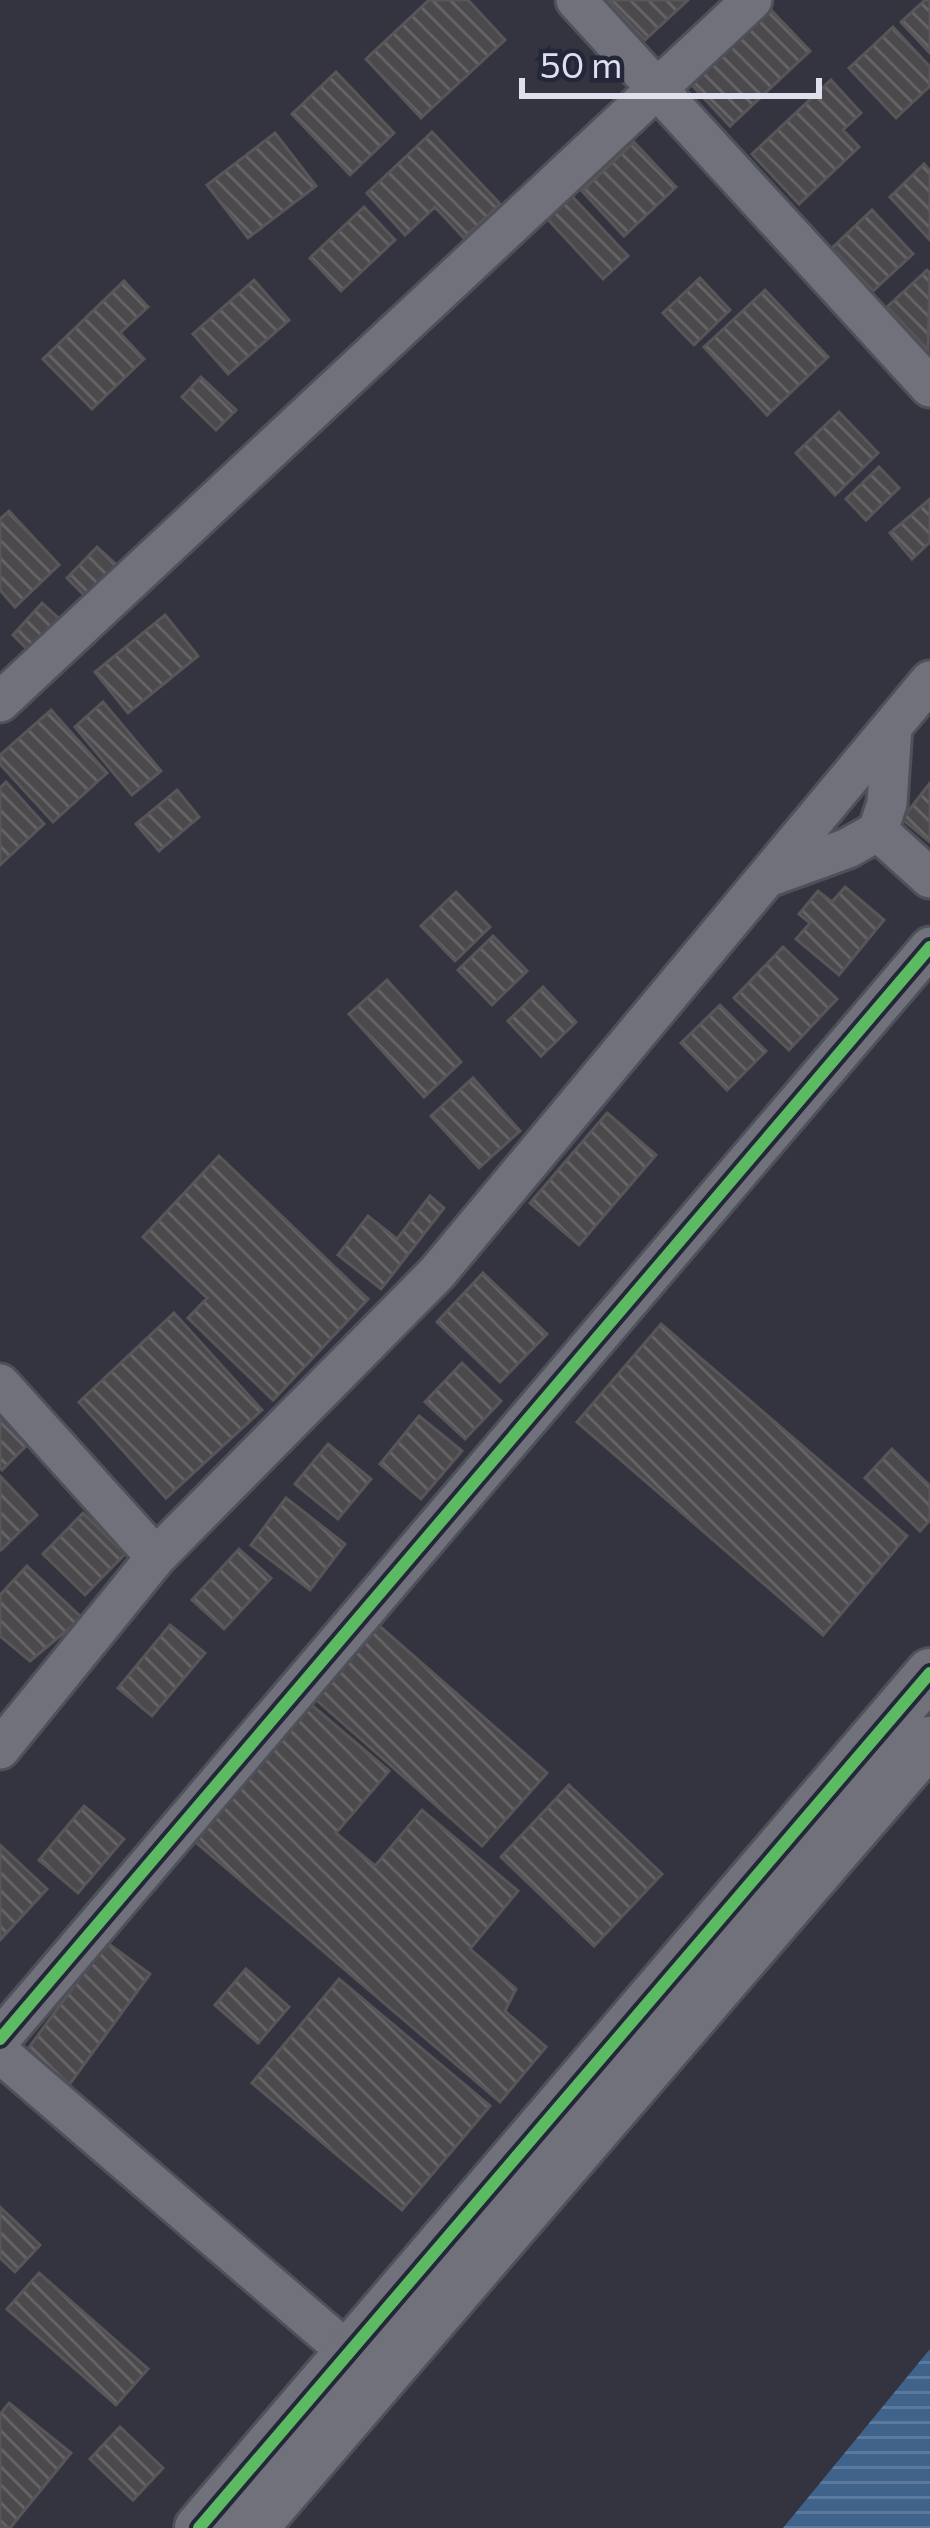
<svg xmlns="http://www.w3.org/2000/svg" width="930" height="2528" font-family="Commissioner,sans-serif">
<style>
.water{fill:url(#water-rules)}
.building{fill:url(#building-back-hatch);stroke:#595659;stroke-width:3}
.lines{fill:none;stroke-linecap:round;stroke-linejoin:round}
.minor-casing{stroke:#4e505a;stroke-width:45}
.tertiary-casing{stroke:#4e505a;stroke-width:54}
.minor{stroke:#70717a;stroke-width:39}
.tertiary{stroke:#70717a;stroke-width:48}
.cycleway-casing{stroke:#242739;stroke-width:20}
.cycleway{stroke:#5cba63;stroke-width:12}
</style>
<defs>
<pattern id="water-rules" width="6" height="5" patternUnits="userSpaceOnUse" patternTransform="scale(3)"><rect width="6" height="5" fill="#40638b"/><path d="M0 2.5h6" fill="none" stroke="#5b799c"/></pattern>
<pattern id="building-back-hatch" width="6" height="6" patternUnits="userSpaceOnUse" patternTransform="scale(3)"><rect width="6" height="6" fill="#4c494c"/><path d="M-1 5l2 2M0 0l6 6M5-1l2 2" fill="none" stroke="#656366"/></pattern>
</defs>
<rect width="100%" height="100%" fill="#33343f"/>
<path class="water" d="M930,2349V2528H783Z"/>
<path class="building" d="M429,0H468L505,40L421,118L366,59Z
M607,0H688L645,40Z
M925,0H930V53L901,22Z
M770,9L810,51L730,126L691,84Z
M893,27L930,67V86L896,118L849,68Z
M336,72L394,133L350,175L292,114Z
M831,80L861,113L843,130L859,147L799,204L752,154Z
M432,132L500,204L464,238L435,207L405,235L367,193Z
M275,133L316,186L248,238L207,185Z
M634,142L676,187L624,236L582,191Z
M924,164L930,171V240L890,197Z
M568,192L628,256L603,279L543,214Z
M364,207L395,240L341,291L310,258Z
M872,210L913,254L873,291L832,248Z
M927,270L930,273L928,350L887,307Z
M700,278L730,310L694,345L663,313Z
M254,280L289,320L228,374L193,334Z
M124,281L148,307L120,333L144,359L92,409L43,359Z
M765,290L828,357L767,415L704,347Z
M201,377L236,410L216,430L182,397Z
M839,412L878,453L835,495L796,453Z
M879,467L899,488L866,520L846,499Z
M930,499V542L912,559L890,533Z
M9,511L59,565L15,607L0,590V519Z
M97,547L119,567L89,600L67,578Z
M42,603L65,624L34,656L13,635Z
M165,615L198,656L128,713L95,672Z
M103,702L161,771L132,795L75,727Z
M51,710L107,773L53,822L0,764V755Z
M6,782L44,824L0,865V788Z
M930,783V842L902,819Z
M177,790L199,817L159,851L136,824Z
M845,887L884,920L839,975L796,939L810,923L799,914L818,891L832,902Z
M456,892L490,927L455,961L421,926Z
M493,936L527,971L492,1005L458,970Z
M783,947L837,999L789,1050L734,998Z
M387,980L461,1062L424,1097L349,1014Z
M543,987L576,1022L541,1056L508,1021Z
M720,1005L766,1051L727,1090L681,1043Z
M473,1078L520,1131L479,1168L431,1116Z
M607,1113L656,1155L579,1245L530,1203Z
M219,1156L368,1299L273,1400L188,1318L207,1298L143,1237Z
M430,1196L444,1208L381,1289L338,1255L368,1216L397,1239Z
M483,1273L547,1334L500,1382L437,1322Z
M174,1313L262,1410L166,1498L79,1402Z
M661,1324L907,1536L823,1635L577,1422Z
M462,1363L501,1401L465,1439L425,1402Z
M0,1400L36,1436L2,1470L0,1467Z
M419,1416L462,1451L421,1499L380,1464Z
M328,1444L371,1479L338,1519L295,1484Z
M892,1449L930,1486V1520L920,1531L865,1478Z
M0,1476L37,1515L1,1550L0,1549Z
M286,1498L345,1544L310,1590L251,1545Z
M83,1513L125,1554L85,1595L43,1554Z
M239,1549L271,1578L224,1629L192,1600Z
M27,1566L82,1618L30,1661L0,1636V1595Z
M376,1623L547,1773L482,1846L312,1696Z
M170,1625L205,1653L152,1716L118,1688Z
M308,1702L389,1771L336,1833L375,1866L422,1810L518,1891L470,1949L516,1989L505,2011L546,2047L500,2102L192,1839Z
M569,1785L662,1874L594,1946L501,1857Z
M84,1806L124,1839L78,1893L39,1860Z
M0,1845L47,1889L0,1940Z
M106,1942L150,1974L69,2085L25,2053Z
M246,1969L289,2007L258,2043L215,2005Z
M339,1979L490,2106L402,2210L252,2083Z
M0,2207L40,2245L15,2272L0,2258Z
M39,2273L148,2369L116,2405L7,2309Z
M9,2403L71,2453L10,2528H0V2414Z
M120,2427L163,2468L133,2500L90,2459Z"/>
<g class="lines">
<defs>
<path id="minor" d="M576,0L930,387
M0,702L752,0
M878,831L930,878
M771,876L848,848L878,831L887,803L892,727
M0,1384L156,1557
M0,1749L156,1557L437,1273L930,681
M0,2039L930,947
M0,2053L349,2353"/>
<path id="tertiary" d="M199,2528L930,1673
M253,2528L930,1741"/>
</defs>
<use href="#minor" class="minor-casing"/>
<use href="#tertiary" class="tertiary-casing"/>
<use href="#minor" class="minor"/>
<use href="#tertiary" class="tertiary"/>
<defs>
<path id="cycleway" d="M0,2039L930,947
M199,2528L930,1673"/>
</defs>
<use href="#cycleway" class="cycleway-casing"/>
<use href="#cycleway" class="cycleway"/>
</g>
<path d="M522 78v18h297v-18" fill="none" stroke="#dee0ed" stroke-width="6"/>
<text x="540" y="78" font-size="36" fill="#dee0ed" stroke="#242739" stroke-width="9" paint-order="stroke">50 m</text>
</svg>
